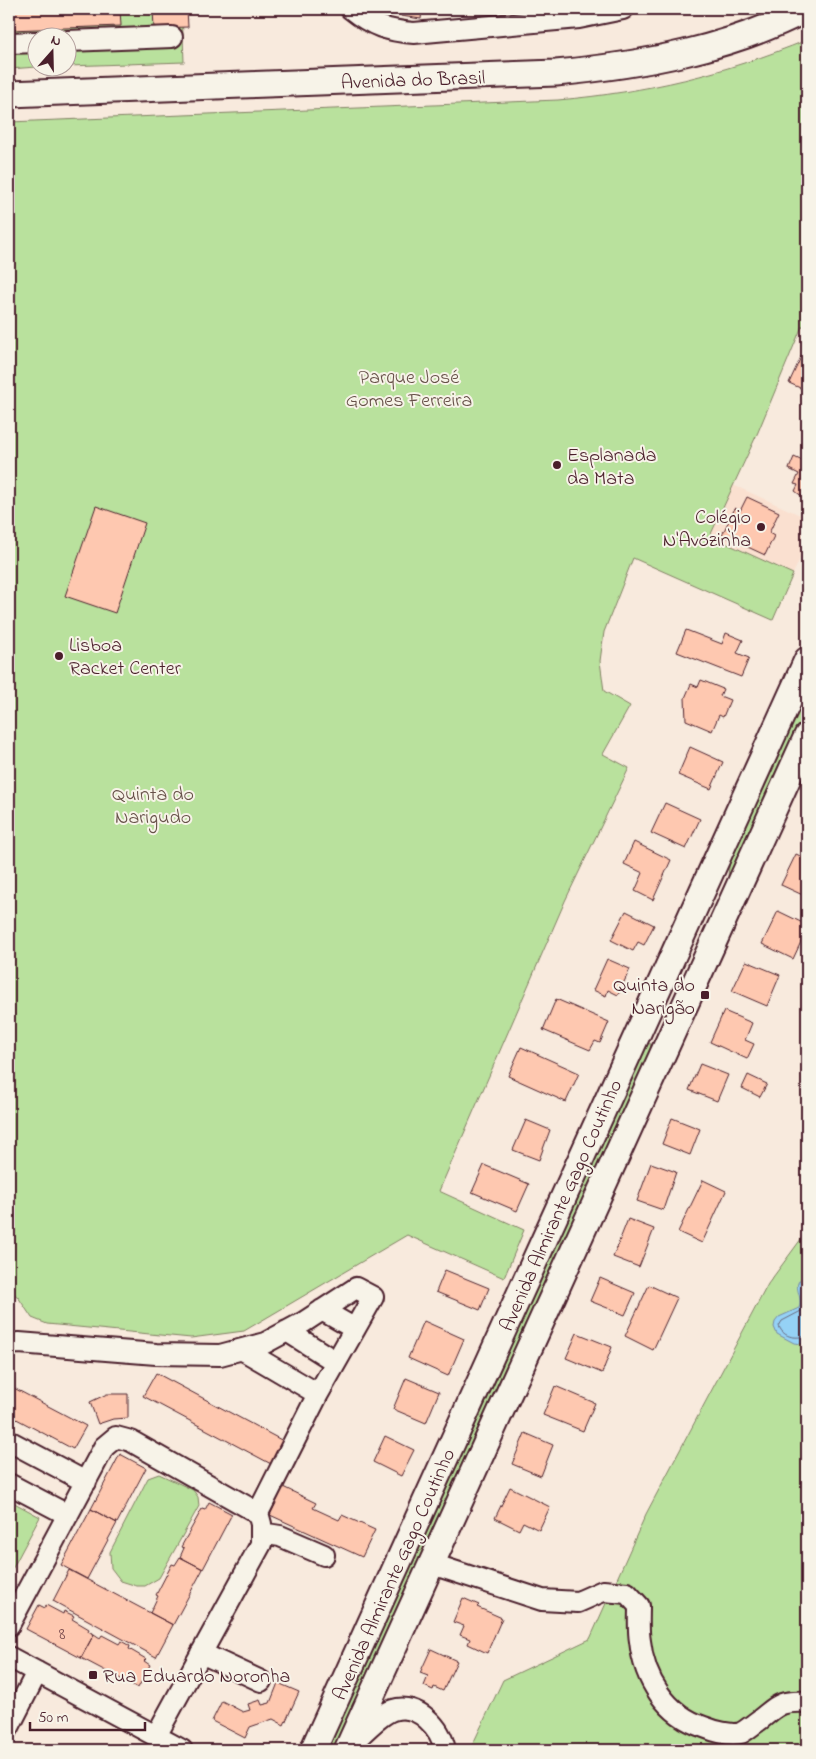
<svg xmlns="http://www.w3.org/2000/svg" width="816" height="1759" font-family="'Indie Flower',sans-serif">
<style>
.built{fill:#fae0d0}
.green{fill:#b9e19d;stroke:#828064}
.water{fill:#95d2f6;stroke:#778aa5}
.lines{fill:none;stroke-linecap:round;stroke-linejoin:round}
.shore{stroke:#68677c;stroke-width:1}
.building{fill:#fec8b0;stroke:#4a1f2b}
.minor-casing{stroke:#4a1f2b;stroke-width:24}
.major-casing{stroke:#4a1f2b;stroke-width:29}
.minor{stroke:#f7f3e8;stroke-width:20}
.major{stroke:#f7f3e8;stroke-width:25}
.poi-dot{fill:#4a1f2b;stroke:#f7f3e8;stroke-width:2}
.labels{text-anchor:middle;stroke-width:4;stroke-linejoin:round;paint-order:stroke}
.number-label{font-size:18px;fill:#77494c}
.street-label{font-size:20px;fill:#4a1f2b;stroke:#f7f3e8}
.park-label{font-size:20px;fill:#665048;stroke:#f7f3e8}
.poi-label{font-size:20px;fill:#4a1f2b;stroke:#f7f3e8;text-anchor:start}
</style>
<rect width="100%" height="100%" fill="#f8eadd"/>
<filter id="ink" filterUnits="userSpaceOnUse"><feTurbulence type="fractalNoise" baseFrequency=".02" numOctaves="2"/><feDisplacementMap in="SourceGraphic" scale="10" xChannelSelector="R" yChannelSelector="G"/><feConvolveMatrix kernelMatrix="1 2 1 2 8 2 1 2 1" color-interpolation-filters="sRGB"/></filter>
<g filter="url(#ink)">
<path class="built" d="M733,485L807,518V543L793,574L710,536Z"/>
<path class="green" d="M9,9H182L184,62L68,66V38H38L37,67L9,69Z
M807,40V327L802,326L758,432L710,536L793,574L773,620L633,558L604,632L600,661L604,691L630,706L603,754L629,768L565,901L439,1191L524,1230L504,1278L407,1235L244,1331L191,1338L47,1324L32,1318L18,1297L9,1290V122L558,100C648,92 723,74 807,40Z
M807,687V709L731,878L728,876L730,859Z
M646,1043L651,1044L649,1056L335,1750H325Z
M807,1231V1750H470L503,1680L590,1639L646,1514L768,1284Z
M159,1474L193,1490L198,1497L199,1506L159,1578L145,1586H137L121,1581L111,1568L110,1552L148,1478Z
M9,1500L40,1517L9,1575Z"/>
<path class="water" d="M807,1274V1339L803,1344L794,1343L777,1334L774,1327L775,1322L779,1317L799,1308C804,1293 788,1285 807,1274Z"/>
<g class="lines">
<path class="shore" d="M807,1280L802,1286L806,1300L803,1310L782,1321L779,1326C784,1339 797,1338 807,1336"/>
</g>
<path class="building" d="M56,9H120L121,26L9,30V11Z
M153,9H187L188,27L154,28Z
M299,9H312L300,13Z
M402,9H422L421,19L401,16Z
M807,344V391L789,383Z
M794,457L807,463V500L795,491L798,485L794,484L799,474L789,469Z
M747,497L779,512L769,533L774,536L765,555L722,535L735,508L740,511Z
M96,506L145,523L115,613L65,596Z
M686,630L722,644L726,633L743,640L737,653L749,658L741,677L677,652Z
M701,680L723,689L720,696L730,700L723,717L719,715L712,731L686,720L685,698L691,684L698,687Z
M690,747L723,762L711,789L678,775Z
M665,803L700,819L686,849L651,833Z
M634,842L671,860L653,900L635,891L643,873L624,864Z
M796,854L807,859V897L781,885Z
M626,911L654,925L644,945L638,942L633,951L611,940Z
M778,911L807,925V929L793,959L762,944Z
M607,959L630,969L618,995L608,990L606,996L593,990Z
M746,961L780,975L767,1006L732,991Z
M556,999L609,1022L600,1043L595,1041L590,1050L543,1030Z
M724,1011L752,1023L745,1040L754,1044L747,1059L710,1042Z
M521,1047L579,1073L566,1102L508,1076Z
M700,1064L728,1075L717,1101L689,1090Z
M748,1075L767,1084L760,1097L742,1088Z
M672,1118L700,1129L690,1155L662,1144Z
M526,1120L550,1130L539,1160L513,1150Z
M651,1163L676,1172L663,1210L637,1201Z
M484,1165L529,1184L517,1211L472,1192Z
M703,1180L726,1191L702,1243L678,1232Z
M628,1219L654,1229L639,1267L613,1257Z
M445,1270L489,1288L480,1310L436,1292Z
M600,1278L635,1293L625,1315L590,1301Z
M649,1285L677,1298L653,1350L625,1336Z
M424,1321L464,1339L448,1376L408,1358Z
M577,1333L612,1347L602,1373L566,1358Z
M156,1373L285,1442L273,1465L143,1396Z
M406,1378L439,1392L426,1423L393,1409Z
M555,1386L595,1403L583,1431L543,1415Z
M12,1387L86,1426L73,1449L9,1415V1392Z
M107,1394H128V1418L113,1419L98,1424L90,1402Z
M525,1433L553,1445L541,1476L512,1464Z
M385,1436L414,1450L401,1476L373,1462Z
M120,1454L146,1468L117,1523L91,1509Z
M283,1487L316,1503L313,1508L339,1520L342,1515L375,1530L362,1557L270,1515Z
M510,1487L550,1507L539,1530L523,1522L519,1530L495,1518Z
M209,1502L232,1514L203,1569L180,1557L184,1548L181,1547L202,1509L205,1510Z
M91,1509L117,1523L87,1579L61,1565Z
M180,1557L203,1569L173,1625L150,1613L158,1596L156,1595L172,1564L175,1565Z
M69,1570L173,1625L156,1657L53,1601Z
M463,1598L479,1605L477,1607L502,1618L487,1653L468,1644L470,1639L460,1635L464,1626L453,1622Z
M39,1605L45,1608L46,1605L63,1614L64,1611L74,1616L72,1619L89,1629L88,1631L94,1634L81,1658L26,1629Z
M94,1634L100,1638L102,1635L119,1644L121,1641L130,1646L129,1649L146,1659L144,1661L150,1665L138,1688L81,1658Z
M431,1649L457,1661L443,1691L434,1687L433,1690L424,1686L428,1676L420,1673Z
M278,1683L299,1692L284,1725L273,1719L250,1727L245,1738L212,1721L222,1701L243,1712L250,1710L248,1704L260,1700L262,1705L270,1703Z"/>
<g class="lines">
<defs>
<path id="minor" d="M351,9C372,26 388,31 414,33L579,18L623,9
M68,41L172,37
M9,43L38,42
M322,1310L355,1329
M287,1331L336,1362
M9,1344L19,1343L156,1354L220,1355L265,1343L304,1322L356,1288L373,1297L318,1394L258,1513
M243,1350L318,1394
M9,1441L86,1482
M9,1484L68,1515
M261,1533L280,1536L324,1555
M432,1564L542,1600L578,1602L603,1591L627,1593L639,1606C639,1618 638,1630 640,1641C644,1679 666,1715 704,1727C714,1731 731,1736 741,1733C745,1731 750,1727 754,1724C777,1708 775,1700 807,1702
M9,1625L104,1447L116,1437L131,1441L258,1513L261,1524V1544L156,1736
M201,1653L261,1681
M9,1657L182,1750
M9,1727L37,1672
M351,1744C362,1734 380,1714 393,1710C418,1702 441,1728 445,1750"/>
<path id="major" d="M9,94L556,73C641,65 730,49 807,9
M313,1750L807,660
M347,1750L807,736"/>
</defs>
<use href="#minor" class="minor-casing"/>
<use href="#major" class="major-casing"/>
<use href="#minor" class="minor"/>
<use href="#major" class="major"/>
</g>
</g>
<g class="poi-dot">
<circle cx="557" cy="465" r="5"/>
<circle cx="761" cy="527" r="5"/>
<circle cx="59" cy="656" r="5"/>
<rect x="700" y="990" width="10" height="10" rx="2.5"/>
<rect x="88" y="1670" width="10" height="10" rx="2.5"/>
</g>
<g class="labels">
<g class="number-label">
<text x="62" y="1639">8</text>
</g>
<g class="street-label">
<text transform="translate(413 79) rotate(-2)" y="7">Avenida do Brasil</text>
<text transform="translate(560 1205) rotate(-66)" y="7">Avenida Almirante Gago Coutinho</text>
<text transform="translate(393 1574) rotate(-66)" y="7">Avenida Almirante Gago Coutinho</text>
</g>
<g class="park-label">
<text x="409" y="383">Parque José<tspan x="409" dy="23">Gomes Ferreira</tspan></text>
<text x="153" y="800">Quinta do<tspan x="153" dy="23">Narigudo</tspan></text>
</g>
<g class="poi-label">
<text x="567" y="461">Esplanada<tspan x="567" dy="23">da Mata</tspan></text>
<text x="751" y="523" text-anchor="end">Colégio<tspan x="751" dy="23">N'Avózinha</tspan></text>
<text x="69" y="651">Lisboa<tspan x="69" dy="23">Racket Center</tspan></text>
<text x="695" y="991" text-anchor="end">Quinta do<tspan x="695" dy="23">Narigão</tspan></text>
<text x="103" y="1682">Rua Eduardo Noronha</text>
</g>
</g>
<rect width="816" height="1759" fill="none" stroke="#f7f3e8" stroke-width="30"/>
<rect x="15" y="15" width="786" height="1729" fill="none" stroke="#4a1f2b" stroke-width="2" filter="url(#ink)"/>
<g transform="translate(52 52) rotate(20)"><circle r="24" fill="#f7f3e8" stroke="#b29e9c"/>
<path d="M0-4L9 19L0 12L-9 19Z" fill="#4a1f2b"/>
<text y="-8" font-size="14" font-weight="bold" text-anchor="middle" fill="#4a1f2b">N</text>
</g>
<path d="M30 1722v8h115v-8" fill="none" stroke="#4a1f2b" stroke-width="2.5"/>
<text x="38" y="1722" font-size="15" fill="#4a1f2b" stroke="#f7f3e8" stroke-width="4" paint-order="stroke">50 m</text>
</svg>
